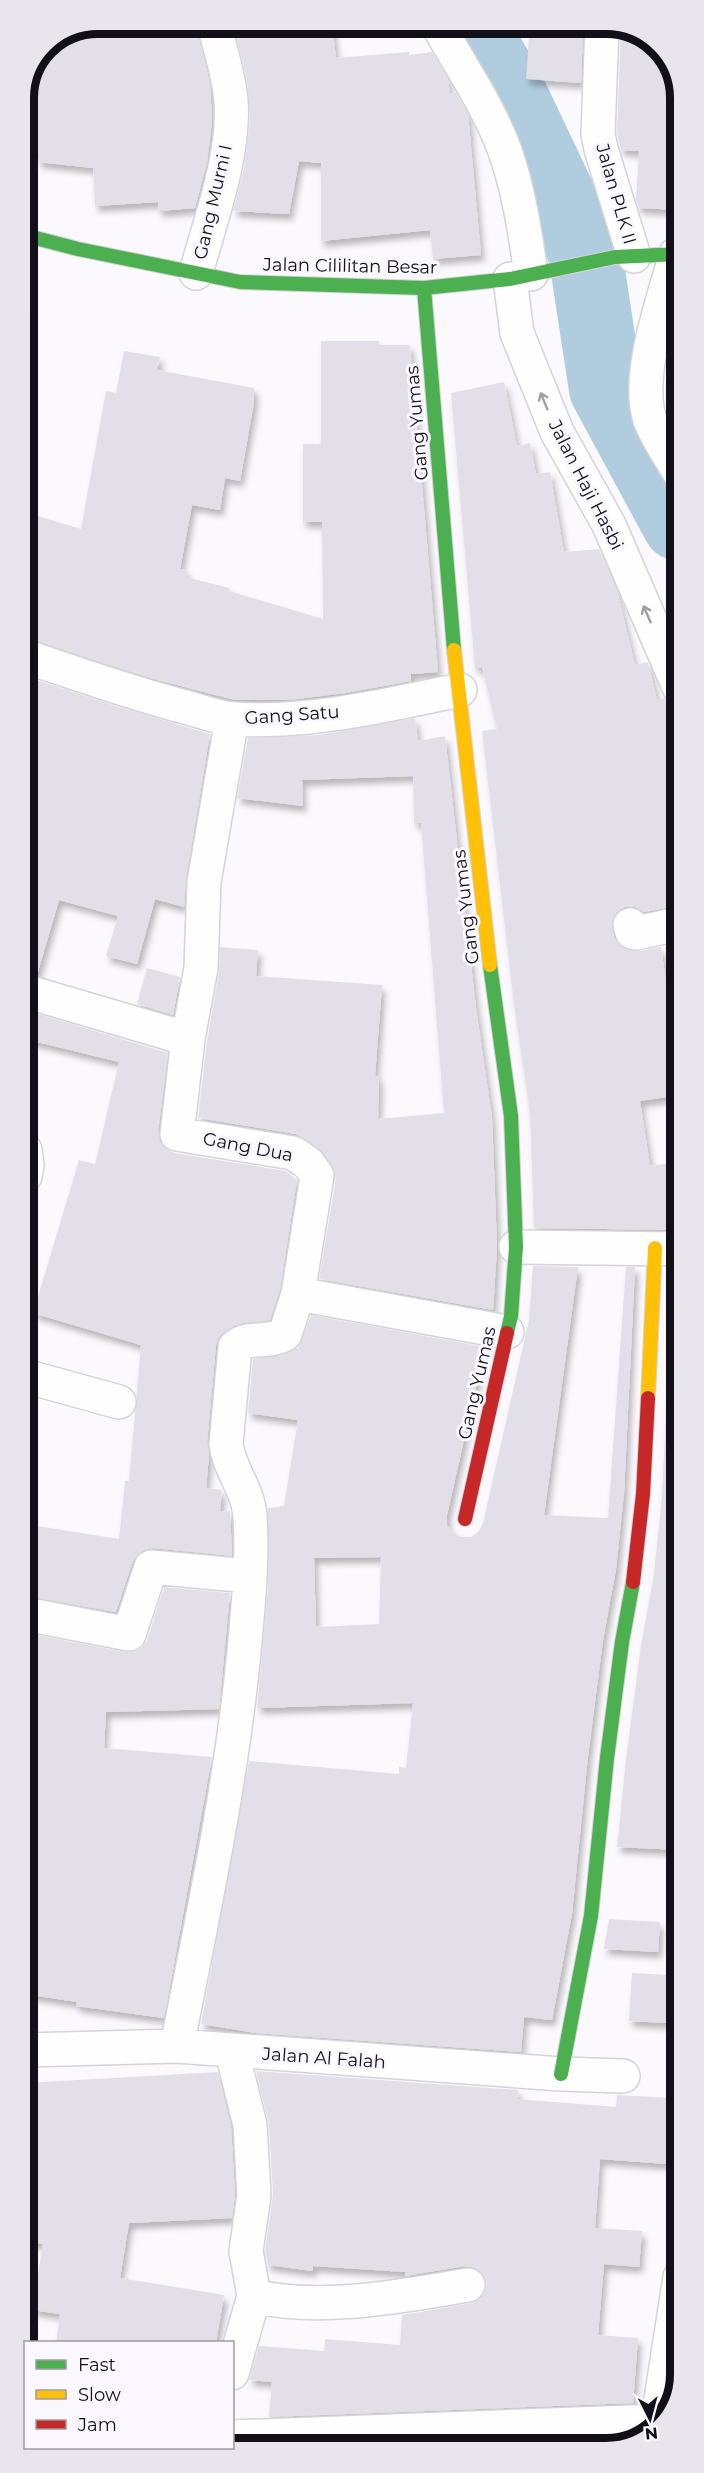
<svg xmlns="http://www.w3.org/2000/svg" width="704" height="2473" font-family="Montserrat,sans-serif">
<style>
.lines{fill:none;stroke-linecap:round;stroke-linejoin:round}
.river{stroke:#afcddf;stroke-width:74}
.building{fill:#e3dfe8;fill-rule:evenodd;filter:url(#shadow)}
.street-casing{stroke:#d5d3d9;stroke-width:36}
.fast-casing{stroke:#d5d3d9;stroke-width:16}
.slow-casing{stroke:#d5d3d9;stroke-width:16}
.jam-casing{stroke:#d5d3d9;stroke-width:16}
.street{stroke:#fefeff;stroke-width:33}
.fast{stroke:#4caf50;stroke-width:14}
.slow{stroke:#ffc107;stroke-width:14}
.jam{stroke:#c62828;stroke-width:14}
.oneway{stroke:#a09ea3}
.labels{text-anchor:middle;stroke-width:6;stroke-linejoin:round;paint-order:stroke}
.street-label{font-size:18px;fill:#130f18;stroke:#faf8fe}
.rim{fill:none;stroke:#130f18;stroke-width:8}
</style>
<defs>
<filter id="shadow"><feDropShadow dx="3.5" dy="6" stdDeviation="3" flood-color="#0004"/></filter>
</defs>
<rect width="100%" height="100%" fill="#fbf9fd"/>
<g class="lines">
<path class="river" d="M470,24L508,90L585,252L606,389L679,524"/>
</g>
<path class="building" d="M109,24H196L210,85L212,121L207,162L195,208L159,211L158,202L95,206L93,168L38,162L39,154L24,153V98L46,45L85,29L109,28Z
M233,24H332L336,58L409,52V55L432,52L448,80L450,94L456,93L468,114L481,255L433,259L430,230L321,241V163L299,161L289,214L233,211L244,169L250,122L247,78Z
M530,24L583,26L581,83L526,79Z
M621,29L655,43L679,83V210L639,208L636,200L639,151L621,150L617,132Z
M321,341H379V345H410L438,672L411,674V681L345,693L289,700H235L150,678L24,638V512L81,529L106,391L116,393L124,351L160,357L157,370L254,388V402L240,481L225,478L220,510L192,505L180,569L188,571L186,577L229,588V591L323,619L322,522H303V444H321Z
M504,382L517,446L530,443L536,474L550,472L564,552L599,549L617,591L635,665L648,662L657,700L665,698L671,703L679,736V906L644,912L635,907H625L617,912L612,921L614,938L619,945L627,950L639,951L661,947L679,1073V1095L640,1101L650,1166L679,1162V1230L534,1228L530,1113L514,1004L482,731L497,729L482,667L475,668L451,393Z
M24,676L119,707L210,734L186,879L184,907L155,899L137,964L106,956L118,916L59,900L37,975L25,973Z
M415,718L418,741L445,736L476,1008L492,1118L497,1247L493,1310L319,1279L336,1179L332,1165L323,1152L296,1134L198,1118L207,1042L219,971L220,947L258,950L256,976L382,985L375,1076H379L378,1119L444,1113L421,823H414L413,776L302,780L303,806L237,798L248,738L320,735Z
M147,968L180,977L173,1015L137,1004Z
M25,1010L168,1053L158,1132L160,1142L166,1149L174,1153L286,1171L297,1180L280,1290L270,1320L234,1326L219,1337L216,1345L207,1442L209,1455L206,1488L222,1490L220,1512L230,1511L232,1556L153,1548L144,1550L133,1561L116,1612L25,1596V1524L119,1539L125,1481H129L141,1345L33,1313L79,1160L95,1164L119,1062L25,1039Z
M533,1266L578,1267L544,1515L608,1518L626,1267H635L624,1493L616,1569L603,1640L588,1756L572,1913L552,2020L524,2017L521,2052L256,2033L201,2024L249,1761L399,1774V1767L406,1768L413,1703L257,1708L268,1586V1508L284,1506L298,1420L248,1413L253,1359L283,1355L299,1347L311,1315L485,1347L447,1515V1525L453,1533L461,1537H471L479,1531L483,1523L529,1320ZM381,1557L379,1624L316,1627L314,1558Z
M673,1268H679L680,1850L617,1847L626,1760L641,1645L654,1574L662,1496Z
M164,1587L230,1593L219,1709L106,1712L104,1748L212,1757L164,2018L76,2006L77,2002L25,1994V1633L125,1652H135L142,1647L147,1640Z
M609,1919L660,1922L658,1952L604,1949Z
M632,1973L669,1975L667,2023L629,2021Z
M256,2071L518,2090L517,2099L616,2107L617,2095L672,2098L667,2164L600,2159L595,2228L642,2231L639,2267L604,2264L598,2335L638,2338L633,2403L269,2417L272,2382L249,2380L259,2346L324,2351L325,2339L400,2345L402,2315L472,2303L480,2299L485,2292L487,2283L482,2273L475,2268L465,2266L405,2276V2272L313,2266V2271L268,2265L265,2251L273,2194L269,2124Z
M218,2072L231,2128L235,2194L232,2218L129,2223L120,2278L224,2295L216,2343H56L60,2314L32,2310L43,2244L25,2242V2083Z
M624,2441V2445L621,2448H520V2445Z"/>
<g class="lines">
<defs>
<path id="street" d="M437,24C460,65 489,107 505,151C519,191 525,232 531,274
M602,25L598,134L601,149L634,256
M676,254C664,299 635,375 650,420C657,438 669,455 679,472
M196,273C210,221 235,155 231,101C229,75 220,49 214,24
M510,279L517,333L557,432L609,525L679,687
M24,656C78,674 131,693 185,707C201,711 218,718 234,719C307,724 388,705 460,690
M630,925L632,932L636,933L679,924
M25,991L188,1039L177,1134L293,1153L308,1163L317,1176L298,1294L507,1332
M188,1039L201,968L204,882L232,719
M25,1150L27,1165L25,1176
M516,1247L679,1249
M25,1376L119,1402
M25,1614L129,1634L151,1567L249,1576
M177,2046C203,1915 231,1785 244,1652C248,1608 253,1561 250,1517C249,1490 229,1470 226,1444L235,1347C249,1335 269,1344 285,1334L298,1294
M25,2050L177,2046L561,2074L623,2076
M232,2052L250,2125L254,2195L246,2251L254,2296L232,2373
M254,2296C321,2312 401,2296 468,2285
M657,2425L680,2277
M232,2437L658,2421
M206,2449V2448"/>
<path id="fast" d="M24,235L78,249L240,282L424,288L510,279L615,257L679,254
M424,288L454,650
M490,965L511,1116L516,1247L511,1316L507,1333
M561,2074L591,1916L607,1758L622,1642L633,1582"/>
<path id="slow" d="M454,650L490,965
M648,1398L655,1248"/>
<path id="jam" d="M465,1519L507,1333
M633,1582L643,1494L648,1398"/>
</defs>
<use href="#street" class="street-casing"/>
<use href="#fast" class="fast-casing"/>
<use href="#slow" class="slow-casing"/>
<use href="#jam" class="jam-casing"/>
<use href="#street" class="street"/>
<use href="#fast" class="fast"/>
<use href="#slow" class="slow"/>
<use href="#jam" class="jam"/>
</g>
<defs><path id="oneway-shaft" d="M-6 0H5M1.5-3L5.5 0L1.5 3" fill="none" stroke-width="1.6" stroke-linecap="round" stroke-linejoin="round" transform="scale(1.5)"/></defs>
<g class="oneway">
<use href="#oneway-shaft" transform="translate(544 401) rotate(-112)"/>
<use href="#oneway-shaft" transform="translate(647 614) rotate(-113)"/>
</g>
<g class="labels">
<g class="street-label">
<text transform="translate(616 194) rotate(74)" y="6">Jalan PLK II</text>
<text transform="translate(213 202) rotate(-77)" y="6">Gang Murni I</text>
<text transform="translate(350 266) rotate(1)" y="6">Jalan Cililitan Besar</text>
<text transform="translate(417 423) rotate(-95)" y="6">Gang Yumas</text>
<text transform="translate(586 485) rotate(63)" y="6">Jalan Haji Hasbi</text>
<text transform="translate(292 715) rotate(-4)" y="6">Gang Satu</text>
<text transform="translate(466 907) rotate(-97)" y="6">Gang Yumas</text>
<text transform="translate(248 1147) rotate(11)" y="6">Gang Dua</text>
<text transform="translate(477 1383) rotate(-77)" y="6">Gang Yumas</text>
<text transform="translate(324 2058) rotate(4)" y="6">Jalan Al Falah</text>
</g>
</g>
<path d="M0 0H704V2473H0ZM98 34H606A64 64 0 0 1 670 98V2374A64 64 0 0 1 606 2438H98A64 64 0 0 1 34 2374V98A64 64 0 0 1 98 34Z" fill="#e8e5ec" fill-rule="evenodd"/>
<path class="rim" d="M98 34H606A64 64 0 0 1 670 98V2374A64 64 0 0 1 606 2438H98A64 64 0 0 1 34 2374V98A64 64 0 0 1 98 34Z"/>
<rect x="24" y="2341" width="210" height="108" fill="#faf8fe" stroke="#9e9ba2" stroke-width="1.5"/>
<rect x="36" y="2360" width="30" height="9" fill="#4caf50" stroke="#9e9ba2" stroke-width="1.5"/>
<text x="78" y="2371" font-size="18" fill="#130f18">Fast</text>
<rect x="36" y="2390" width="30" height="9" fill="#ffc107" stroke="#9e9ba2" stroke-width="1.5"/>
<text x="78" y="2401" font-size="18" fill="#130f18">Slow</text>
<rect x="36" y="2420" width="30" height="9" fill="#c62828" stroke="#9e9ba2" stroke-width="1.5"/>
<text x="78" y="2431" font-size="18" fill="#130f18">Jam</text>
<g transform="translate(650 2419) rotate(174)" stroke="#faf8fe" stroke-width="4.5" paint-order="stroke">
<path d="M0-4.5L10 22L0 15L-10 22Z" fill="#130f18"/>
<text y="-9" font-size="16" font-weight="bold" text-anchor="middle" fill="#130f18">N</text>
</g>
</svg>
